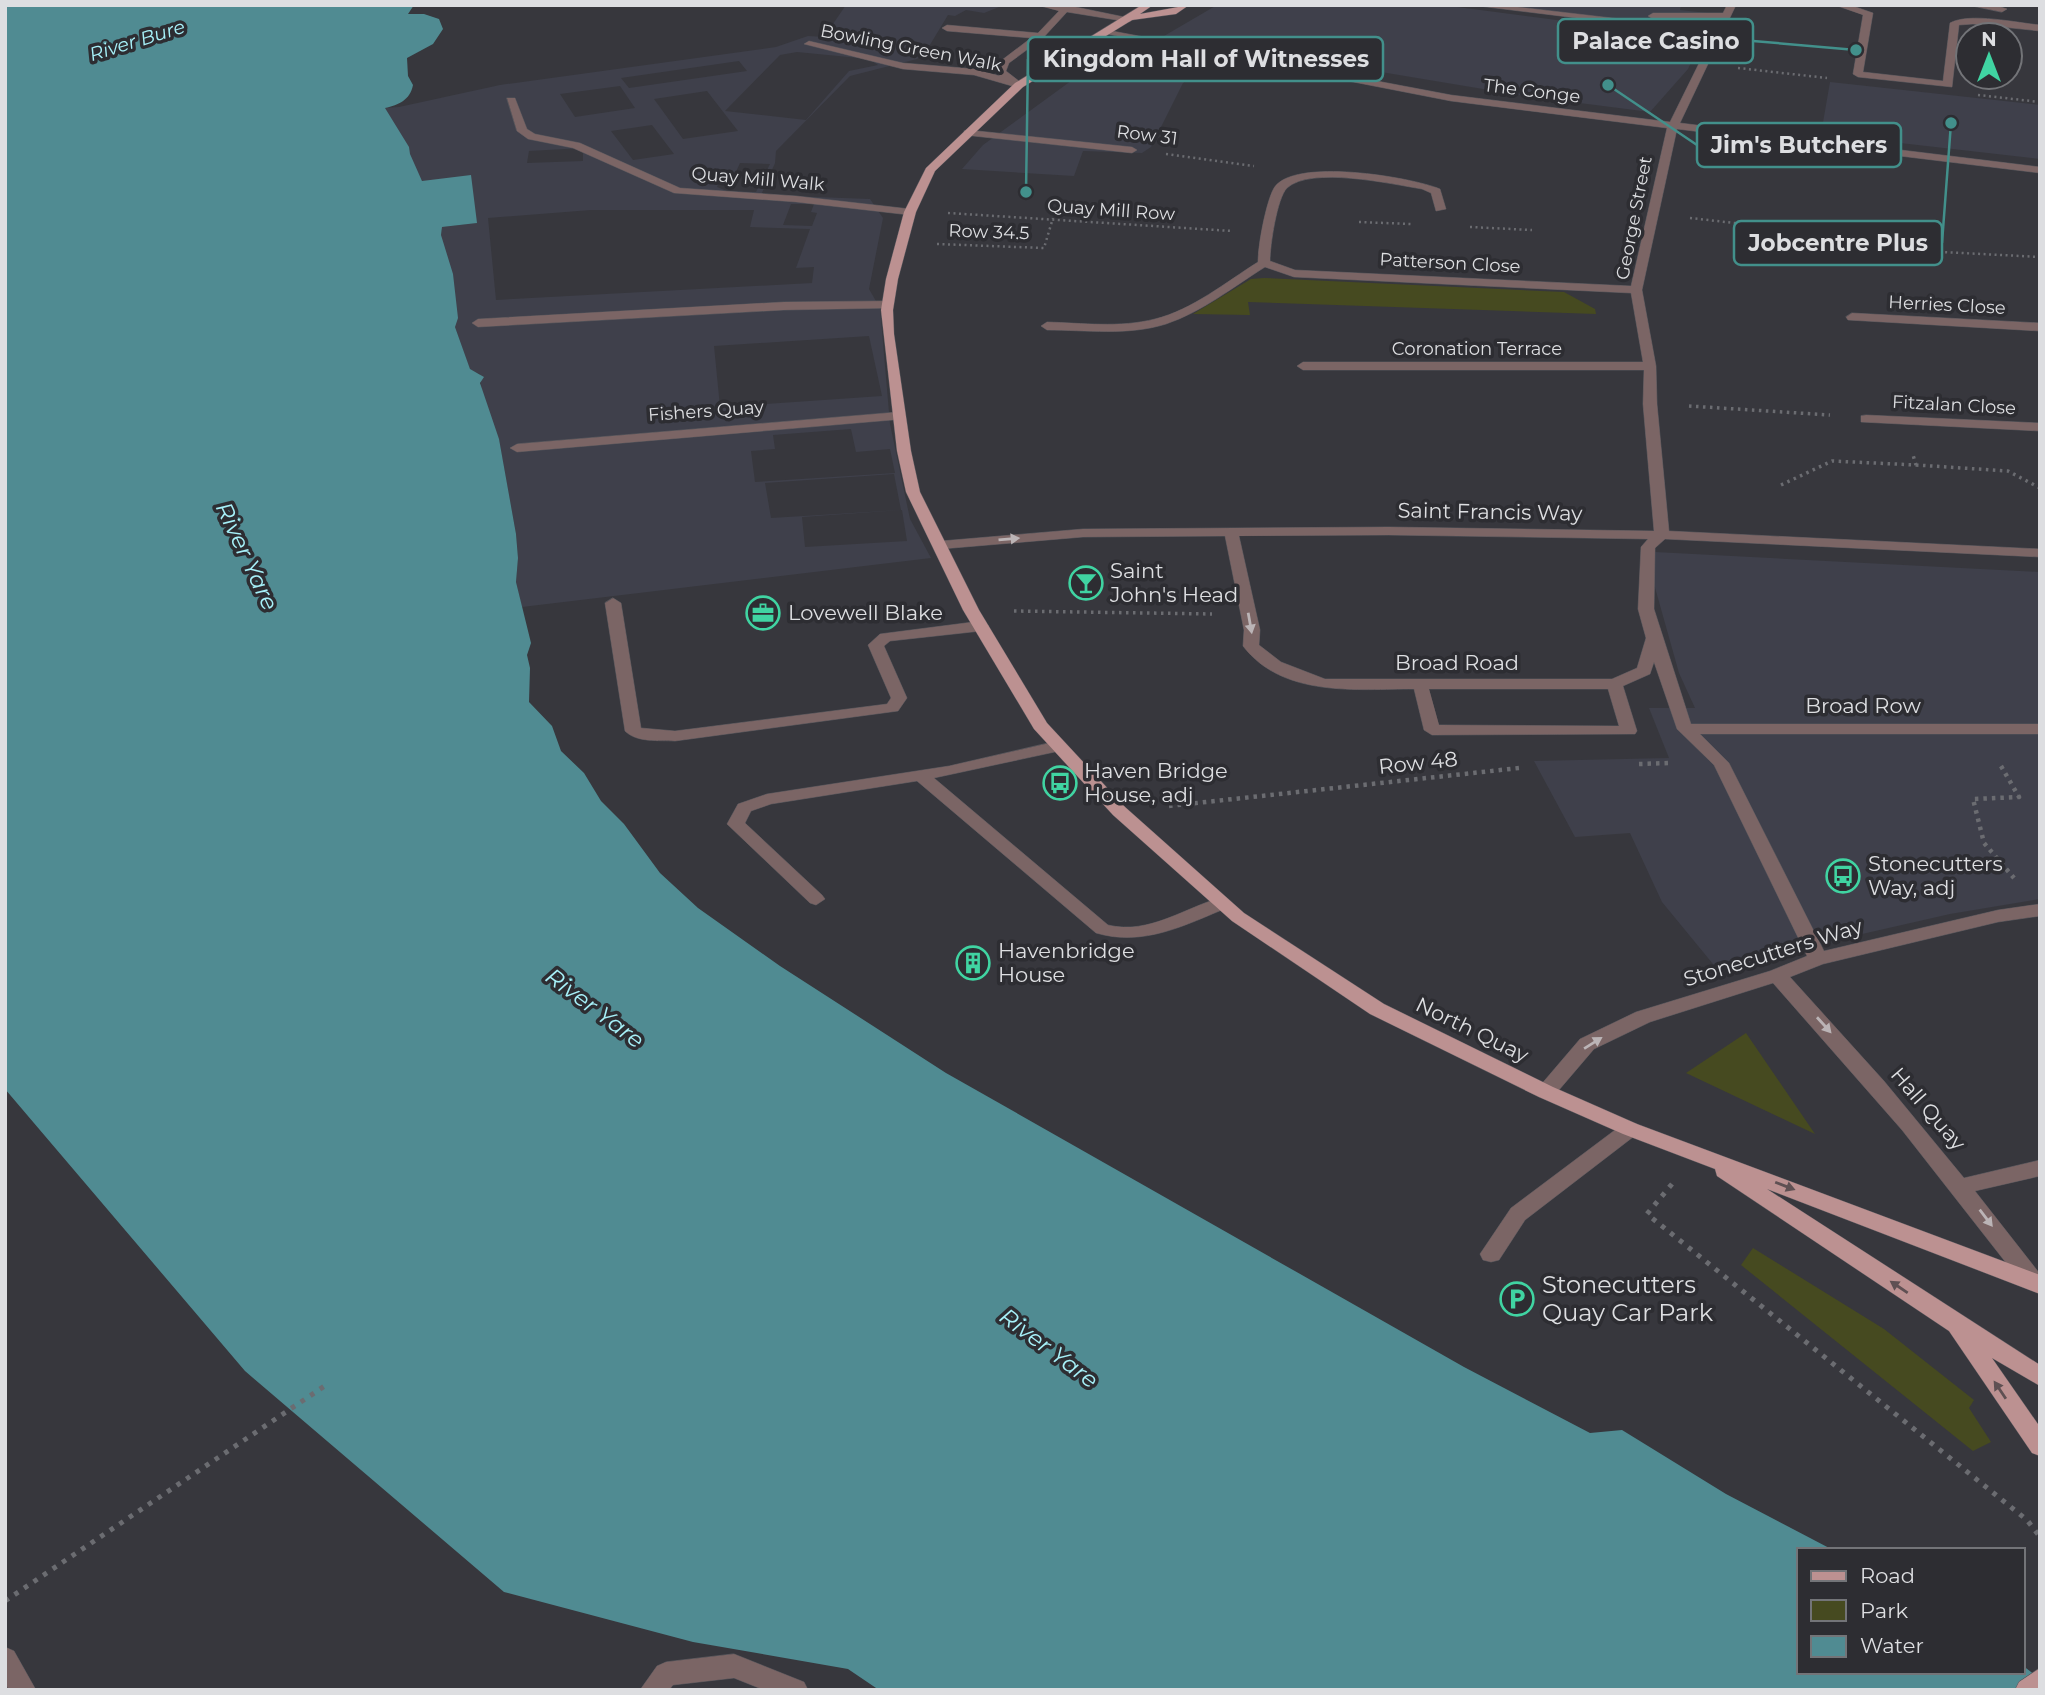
<svg xmlns="http://www.w3.org/2000/svg" width="2045" height="1695" font-family="Montserrat,sans-serif">
<style>
.built{fill:#3f404b;fill-rule:evenodd}
.green{fill:#464a20}
.water{fill:#508b92}
.lines{fill:none;stroke-linecap:round;stroke-linejoin:round}
.minor-casing{stroke:#55555b;stroke-width:1}
.major-casing{stroke:#55555b;stroke-width:1}
.path-far3{stroke:#6b6c71;stroke-width:2.5;stroke-dasharray:2 3.5;stroke-linecap:butt}
.path-far2{stroke:#6b6c71;stroke-width:3.5;stroke-dasharray:2.5 4.5;stroke-linecap:butt}
.path-far1{stroke:#6b6c71;stroke-width:4.5;stroke-dasharray:3.5 5;stroke-linecap:butt}
.path{stroke:#6b6c71;stroke-width:5;stroke-dasharray:4.5 7;stroke-linecap:butt}
.minor{fill:#7b6565;fill-rule:evenodd}
.major{fill:#bc9191;fill-rule:evenodd}
.oneway{fill:#bbb4b6}
.oneway2{fill:#5f5053}
.labels{text-anchor:middle;stroke-width:7;stroke-linejoin:round;paint-order:stroke}
.far-street-label{font-size:18px;fill:#dddee1;stroke:#2d2d32}
.far-water-label{font-size:19px;font-style:italic;fill:#a7f1f9;stroke:#2d2d32}
.street-label{font-size:21px;fill:#dddee1;stroke:#2d2d32}
.poi-label{font-size:21px;fill:#dddee1;stroke:#2d2d32;text-anchor:start}
.water-label{font-size:23px;font-style:italic;fill:#a7f1f9;stroke:#2d2d32}
.near-poi-label{font-size:24px;fill:#dddee1;stroke:#2d2d32;text-anchor:start}
.leader{fill:none;stroke:#42908b;stroke-width:2.5}
.callout-dot{fill:#42908b;stroke:#2d2d32;stroke-width:2.5}
.callout{fill:#2d2d32;stroke:#42908b;stroke-width:2.5}
.callout-label{font-size:23px;text-anchor:middle;font-weight:bold;fill:#dddee1}
</style>
<rect width="100%" height="100%" fill="#37373d"/>
<path class="built" d="M846,5H1004L984,13L966,10L955,16L948,15L925,53L917,59L850,76L776,151L775,163L761,195L870,199L883,218L869,289L880,308L890,424L910,519L931,558L522,607L516,582L518,558L516,534L499,440L482,394L480,374L470,370L455,327L441,235L442,227L476,223L422,181L384,108L399,107L500,85L776,47L808,36L824,37ZM797,52L869,59L878,65L849,71L806,120L725,111L780,55ZM739,61L747,71L629,88L621,78ZM620,86L635,108L575,117L560,94ZM707,91L738,131L683,139L654,99ZM652,125L674,154L633,160L611,131ZM583,148V161L527,163L529,151ZM740,163L770,164L756,192L727,191L717,187L723,174H735ZM791,204H814L811,212L817,213L812,226L783,225ZM591,210H754L750,227L810,229L796,268L814,267L812,283L496,300L488,218ZM869,336L882,396L720,407L714,346ZM851,429L856,452L890,449L895,473L755,482L751,451L775,449L773,435ZM894,474L901,510L771,518L765,483ZM902,510L907,541L805,547L802,517Z
M1217,5H1442L1702,39L1688,69L1650,112L1525,96L1164,36Z
M1478,5H1681L1680,10L1717,14L1707,33Z
M1132,56L1169,57L1206,65L1183,83L1151,147L1142,153L1083,151L1074,176L962,169L983,145L1075,78L1106,60Z
M1830,82L2040,105V159L1821,134Z
M1655,552L2040,572V899L1950,914L1849,937L1722,975L1662,902L1630,833L1575,837L1534,761L1669,758L1649,708H1695L1679,673L1647,559Z"/>
<path class="green" d="M1264,278L1564,292L1595,309L1596,314L1248,302L1250,315L1193,314L1251,279Z
M1746,1033L1815,1134L1686,1073Z
M1753,1248L1884,1329L1974,1400L1969,1408L1991,1442L1973,1451L1741,1265Z"/>
<path class="water" d="M5,5H414L408,14H424L439,19L443,29L433,44L407,58L408,76L413,85C410,100 399,105 385,108L409,147L410,154L422,181L471,175L477,223L442,227L441,235L453,274L458,318L455,327L470,369L484,377L480,383L499,439L516,534L518,558L516,582L531,643L527,655L530,668L529,702L552,726L561,751L584,773L601,801L624,824L660,873L698,908L780,966L946,1073L1464,1367L1590,1433L1622,1430L1726,1494L1833,1550H1798V1672H2022V1665L2040,1679V1690H879L848,1669L693,1642L504,1592L245,1371L5,1089Z"/>
<g class="lines">
<defs>
<path id="minor" d="M1037,5H1066L1134,19L1129,22L1067,12L1043,38L1009,63L1006,71L1024,85L1019,88L974,75L903,69L804,44L809,41L903,63L975,69L1000,76L996,72L1002,60L1031,38L947,31L942,28L947,25L1038,33L1059,11Z
M1471,5H1501L1715,30L1721,19H1653L1648,16L1653,13H1723L1727,5H1736L1680,123L2040,167V173L1677,129L1642,290L1656,366L1657,404L1669,531L2040,549V557L1665,539L1655,548L1654,609L1691,724H2040V734H1700L1729,763L1824,951L1998,910L2040,904V916L1998,922L1823,964L1790,977L1884,1081L1964,1178L2040,1160V1176L1975,1191L2040,1274V1287L2033,1290L2025,1287L1902,1130L1773,983L1650,1022L1594,1049L1553,1097H1539L1536,1092L1539,1087L1580,1039L1636,1012L1770,971L1807,956L1714,765L1677,729L1654,662L1650,674L1623,686L1637,731L1635,734L1432,735L1424,730L1414,689C1357,689 1283,698 1243,646L1244,630L1225,536L1083,537L941,549L934,545L941,541L1083,529L1389,527L1654,531L1643,404L1644,370H1303L1297,366L1303,362H1643L1631,293L1294,277L1265,267C1233,287 1202,312 1166,324C1128,336 1086,330 1047,330L1041,326L1047,322C1082,323 1120,328 1155,319C1192,310 1226,282 1258,262C1258,245 1266,202 1274,188C1293,157 1411,177 1440,189L1446,209L1436,211L1431,193L1422,189C1391,184 1311,166 1287,188C1277,198 1270,246 1270,261L1295,270L1631,286L1667,128L1451,101L1102,33L1107,30L1451,95L1670,122L1713,35ZM1389,535L1648,539L1641,547L1638,609L1646,638L1637,668L1612,679H1325L1281,662L1259,645L1260,630L1239,536ZM1429,689H1608L1619,726L1439,725Z
M1835,5H1850L1873,13L1863,72L1943,81L1950,23C1969,12 2018,23 2040,25V31L1973,24L1959,25L1952,87L1858,77L1853,74L1863,15Z
M1968,5H1995L2007,9L2002,12Z
M507,98H515L527,129L535,134L580,143L680,188L796,196L910,209L916,212L910,215L796,202L674,193L573,148L528,139L517,131Z
M968,130L1132,147L1137,150L1132,153L964,135V131Z
M888,301L892,302V308L784,310L478,327L472,323L478,319L784,302Z
M1852,313L2040,323V331L1848,320L1846,317Z
M899,412L904,413V419L517,452L510,448L517,444Z
M1866,415L2040,423V431L1861,422V416Z
M613,598L621,603L641,728L675,731L887,704L891,698L868,645L880,634L981,621L989,626L981,631L890,641L884,646L907,698L898,711L675,741C659,740 637,743 625,731L605,603Z
M1058,741L1066,746L1064,750L934,778L1108,925C1150,935 1185,907 1223,897L1232,903L1229,907C1185,925 1144,947 1096,933L917,781L771,804L751,811L745,823L822,895L825,899L816,905L810,903L727,824L738,804L767,794L949,766Z
M1630,1122L1637,1124L1640,1129L1637,1134L1525,1220L1499,1260L1491,1262L1483,1260L1480,1254L1511,1208L1623,1124Z
M5,1647L14,1651L36,1690H9L5,1683Z
M734,1654L804,1682L808,1690H764L734,1678L673,1685L669,1690H640L657,1666L666,1662Z"/>
<path id="major" d="M1142,5H1153L1140,14L1189,5L1176,14L1132,20L1023,87L935,171L916,212L898,279L893,310L894,334L911,451L920,492L979,610L1047,723L1125,807L1244,913L1384,1004L1553,1087L1637,1124L2040,1275V1294L1767,1189L2040,1365V1386L1992,1358L2040,1427V1456L2032,1453L1949,1331L1717,1176L1715,1169L1623,1134L1539,1097L1370,1014L1232,921L1113,815L1034,729L963,610L906,492L897,451L881,310L886,279L904,212L926,168L1015,83Z
M2040,1668V1690H2015L2019,1682Z"/>
</defs>
<use href="#minor" class="minor-casing"/>
<use href="#major" class="major-casing"/>
<path class="path-far3" d="M1738,68L1827,78
M1978,95L2040,102
M1166,154L1254,166
M948,213L1232,231
M1690,218L1860,237L1864,248L2040,257
M1359,222L1411,224
M1470,227L1532,230
M937,244L1044,248L1053,218"/>
<path class="path-far2" d="M1689,406L1830,415
M1916,465L2008,471L2040,488
M1781,485L1832,461L1916,465L1913,455
M1014,611L1212,614"/>
<path class="path-far1" d="M1639,764L1669,763
M2001,766L2019,797L1973,799L1984,843L2014,878
M1169,806L1519,768"/>
<path class="path" d="M1672,1184L1647,1214L2027,1520L2040,1537
M5,1601L329,1383"/>
<use href="#minor" class="minor"/>
<use href="#major" class="major"/>
</g>
<defs><path id="oneway-solid" d="M-6-.8H1V-3.2L6.5 0L1 3.2V.8H-6Z" transform="scale(1.75)"/></defs>
<g class="oneway">
<use href="#oneway-solid" transform="translate(1009 539) rotate(-5)"/>
<use href="#oneway-solid" transform="translate(1250 623) rotate(80)"/>
<use href="#oneway-solid" transform="translate(1824 1025) rotate(48)"/>
<use href="#oneway-solid" transform="translate(1593 1043) rotate(-32)"/>
<use href="#oneway-solid" transform="translate(1986 1218) rotate(53)"/>
</g>
<g class="oneway2">
<use href="#oneway-solid" transform="translate(1785 1186) rotate(21)"/>
<use href="#oneway-solid" transform="translate(1899 1287) rotate(-146)"/>
<use href="#oneway-solid" transform="translate(2000 1390) rotate(-124)"/>
</g>
<defs>
<symbol id="bar-ring" viewBox="-11 -11 22 22"><circle r="9.5" fill="#2d2d32" stroke="#40d4a2" stroke-width="1.5"/><path d="M-6-5H6L.8 .8V4.5H3.5V6h-7V4.5H-.8V.8Z" fill="#40d4a2"/></symbol>
<symbol id="office-ring" viewBox="-11 -11 22 22"><circle r="9.5" fill="#2d2d32" stroke="#40d4a2" stroke-width="1.5"/><path d="M-6-3h4V-5.5h4V-3h4V5H-6ZM-1-4.5V-3h2v-1.5ZM-6 0V1H6V0Z" fill="#40d4a2"/></symbol>
<symbol id="bus-ring" viewBox="-11 -11 22 22"><circle r="9.5" fill="#2d2d32" stroke="#40d4a2" stroke-width="1.5"/><path d="M-5-6H5V4H4V6H2V4H-2V6H-4V4H-5ZM-3.5-4V0h7V-4ZM-3.5 1.2v1.5H-2V1.2ZM2 1.2v1.5H3.5V1.2Z" fill="#40d4a2"/></symbol>
<symbol id="building-ring" viewBox="-11 -11 22 22"><circle r="9.5" fill="#2d2d32" stroke="#40d4a2" stroke-width="1.5"/><path d="M-4-6H4V6H1V3H-1V6H-4ZM-2.5-4.3h1.7v1.8h-1.7ZM.8-4.3h1.7v1.8H.8ZM-2.5-1h1.7V.8h-1.7ZM.8-1h1.7V.8H.8Z" fill="#40d4a2"/></symbol>
<symbol id="parking-ring" viewBox="-11 -11 22 22"><circle r="9.5" fill="#2d2d32" stroke="#40d4a2" stroke-width="1.5"/><path d="M-3.5-5.5H1a3.5 3.5 0 0 1 0 7H-1V5.5H-3.5ZM-1-3.4V-.6H.8a1.4 1.4 0 0 0 0-2.8Z" fill="#40d4a2"/></symbol>
</defs>
<g fill-rule="evenodd">
<use href="#bar-ring" x="1067" y="564" width="38" height="38"/>
<use href="#office-ring" x="744" y="594" width="38" height="38"/>
<use href="#bus-ring" x="1041" y="764" width="38" height="38"/>
<use href="#bus-ring" x="1824" y="857" width="38" height="38"/>
<use href="#building-ring" x="954" y="944" width="38" height="38"/>
<use href="#parking-ring" x="1498" y="1280" width="38" height="38"/>
</g>
<g class="labels">
<g class="far-street-label">
<text transform="translate(911 48) rotate(11)" y="6">Bowling Green Walk</text>
<text transform="translate(1532 91) rotate(7)" y="6">The Conge</text>
<text transform="translate(1147 135) rotate(7)" y="6">Row 31</text>
<text transform="translate(758 179) rotate(5)" y="6">Quay Mill Walk</text>
<text transform="translate(1111 210) rotate(4)" y="6">Quay Mill Row</text>
<text transform="translate(1634 218) rotate(-79)" y="6">George Street</text>
<text transform="translate(989 232) rotate(2)" y="6">Row 34.5</text>
<text transform="translate(1450 263) rotate(3)" y="6">Patterson Close</text>
<text transform="translate(1947 305) rotate(3)" y="6">Herries Close</text>
<text x="1477" y="355">Coronation Terrace</text>
<text transform="translate(1954 405) rotate(3)" y="6">Fitzalan Close</text>
<text transform="translate(706 411) rotate(-4)" y="6">Fishers Quay</text>
</g>
<g class="far-water-label">
<text transform="translate(137 40) rotate(-17)" y="7">River Bure</text>
</g>
<g class="street-label">
<text transform="translate(1490 512) rotate(1)" y="7">Saint Francis Way</text>
<text x="1457" y="670">Broad Road</text>
<text x="1863" y="713">Broad Row</text>
<text transform="translate(1418 763) rotate(-6)" y="7">Row 48</text>
<text transform="translate(1773 953) rotate(-17)" y="7">Stonecutters Way</text>
<text transform="translate(1472 1030) rotate(26)" y="7">North Quay</text>
<text transform="translate(1928 1109) rotate(49)" y="7">Hall Quay</text>
</g>
<g class="poi-label">
<text x="1110" y="578">Saint<tspan x="1110" dy="24">John's Head</tspan></text>
<text x="788" y="620">Lovewell Blake</text>
<text x="1084" y="778">Haven Bridge<tspan x="1084" dy="24">House, adj</tspan></text>
<text x="1868" y="871">Stonecutters<tspan x="1868" dy="24">Way, adj</tspan></text>
<text x="998" y="958">Havenbridge<tspan x="998" dy="24">House</tspan></text>
</g>
<g class="water-label">
<text transform="translate(247 556) rotate(65)" y="8">River Yare</text>
<text transform="translate(595 1008) rotate(37)" y="8">River Yare</text>
<text transform="translate(1049 1348) rotate(37)" y="8">River Yare</text>
</g>
<g class="near-poi-label">
<text x="1542" y="1293">Stonecutters<tspan x="1542" dy="28">Quay Car Park</tspan></text>
</g>
</g>
<path class="leader" d="M1856 50L1753 41M1026 192L1028 59M1608 85L1697 145M1951 123L1942 243"/>
<g class="callout-dot">
<circle cx="1856" cy="50" r="7"/>
<circle cx="1026" cy="192" r="7"/>
<circle cx="1608" cy="85" r="7"/>
<circle cx="1951" cy="123" r="7"/>
</g>
<g class="callout">
<rect x="1558" y="19" width="195" height="44" rx="7"/>
<rect x="1028" y="37" width="355" height="44" rx="7"/>
<rect x="1697" y="123" width="204" height="44" rx="7"/>
<rect x="1734" y="221" width="208" height="44" rx="7"/>
</g>
<g class="callout-label">
<text x="1656" y="49">Palace Casino</text>
<text x="1206" y="67">Kingdom Hall of Witnesses</text>
<text x="1799" y="153">Jim's Butchers</text>
<text x="1838" y="251">Jobcentre Plus</text>
</g>
<rect width="2045" height="1695" fill="none" stroke="#dddee1" stroke-width="14"/>
<rect x="1797" y="1548" width="228" height="126" fill="#2d2d32" stroke="#737478" stroke-width="2"/>
<rect x="1811" y="1571" width="35" height="10" fill="#bc9191" stroke="#737478" stroke-width="2"/>
<text x="1860" y="1583" font-size="21" fill="#dddee1">Road</text>
<rect x="1811" y="1600" width="35" height="21" fill="#464a20" stroke="#737478" stroke-width="2"/>
<text x="1860" y="1618" font-size="21" fill="#dddee1">Park</text>
<rect x="1811" y="1636" width="35" height="21" fill="#508b92" stroke="#737478" stroke-width="2"/>
<text x="1860" y="1653" font-size="21" fill="#dddee1">Water</text>
<g transform="translate(1989 56)"><circle r="33" fill="#2d2d32" stroke="#737478" stroke-width="2"/>
<path d="M0-5L12 26L0 18L-12 26Z" fill="#40d4a2"/>
<text y="-10" font-size="19" font-weight="bold" text-anchor="middle" fill="#dddee1">N</text>
</g>
</svg>
